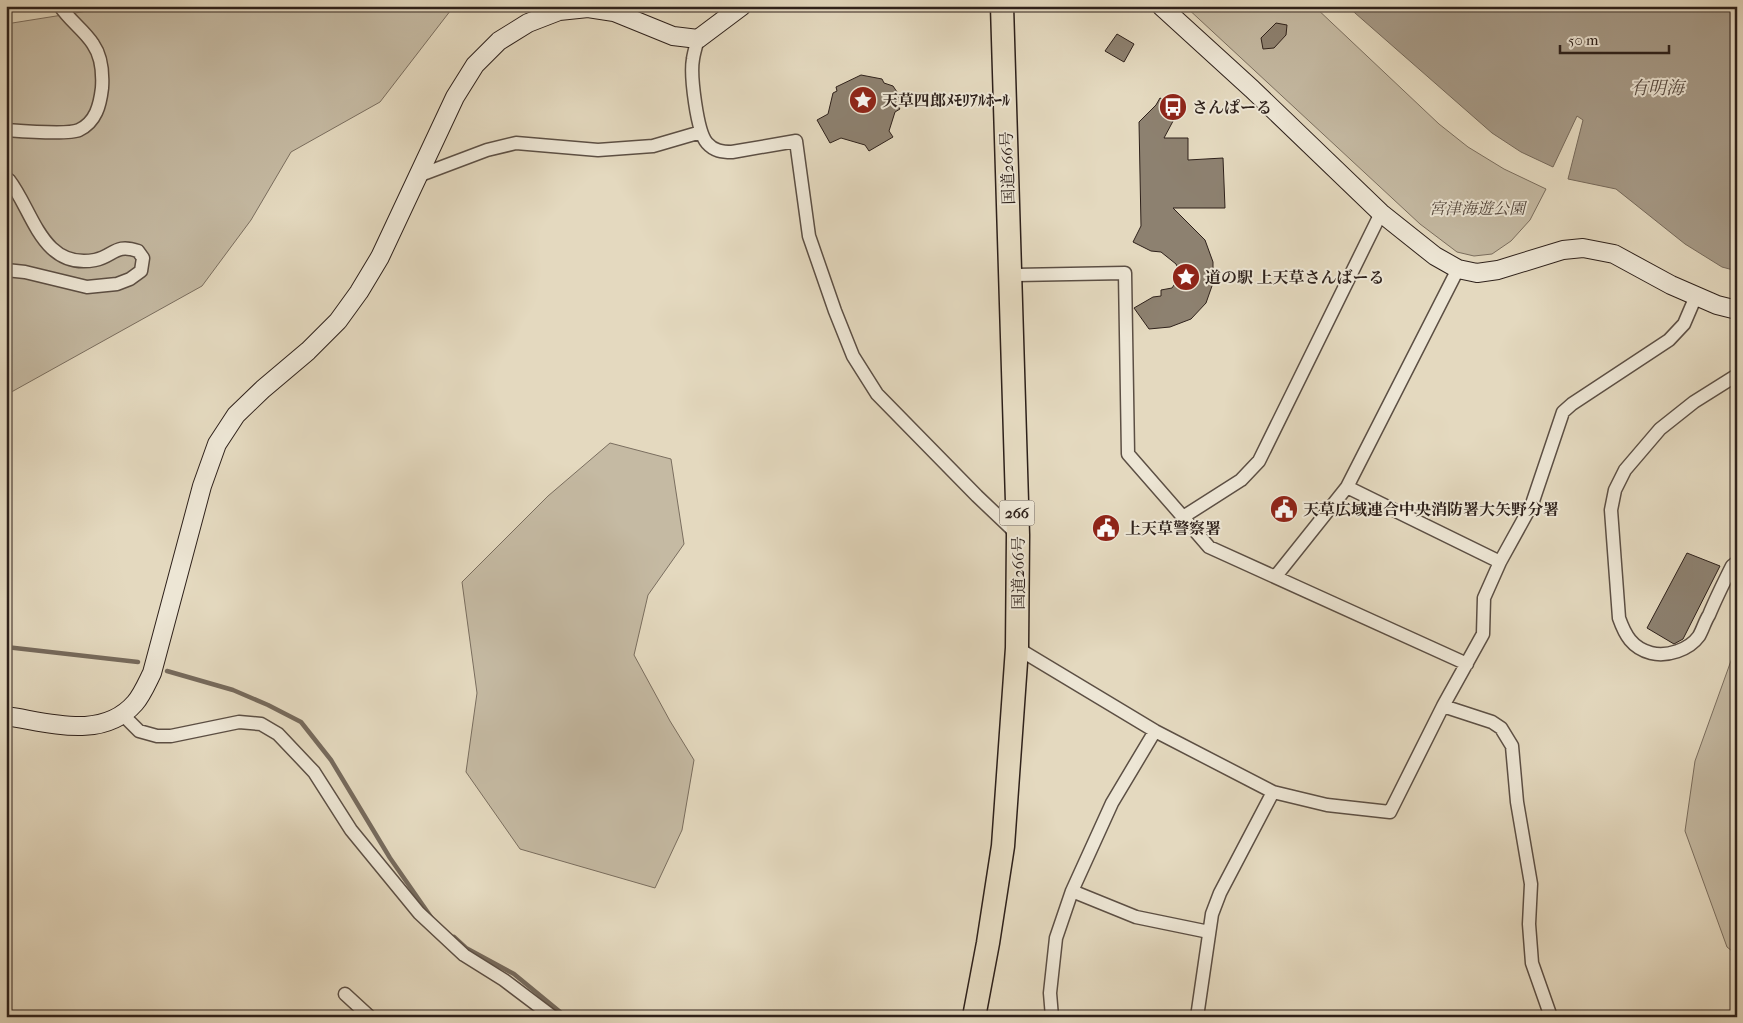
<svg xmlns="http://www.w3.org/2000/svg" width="1743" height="1023" font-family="'IM FELL French Canon','Noto Serif JP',serif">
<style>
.green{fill:#c5baa3;stroke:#7a6e5f}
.water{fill:#a69a87;stroke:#766a5c}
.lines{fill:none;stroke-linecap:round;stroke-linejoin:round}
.stream{stroke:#766a5c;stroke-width:4.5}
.building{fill:#8d8170;stroke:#2e211b}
.street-casing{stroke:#5c4f44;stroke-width:15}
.secondary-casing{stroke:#2e211b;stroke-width:20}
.highway-casing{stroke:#2e211b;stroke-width:25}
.street{stroke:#ede6d5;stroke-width:12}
.secondary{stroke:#ede6d5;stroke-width:18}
.highway{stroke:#e4d9bf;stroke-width:22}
.labels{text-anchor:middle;stroke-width:4;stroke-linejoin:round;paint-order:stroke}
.shield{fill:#ede6d5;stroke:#675c53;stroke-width:1}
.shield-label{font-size:15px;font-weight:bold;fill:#2e211b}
.poi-label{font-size:16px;font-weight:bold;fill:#2e211b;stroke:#ede6d5;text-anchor:start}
.street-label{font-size:16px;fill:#2e211b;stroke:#ede6d5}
.park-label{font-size:16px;font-style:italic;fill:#54473d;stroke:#ede6d5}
.water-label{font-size:18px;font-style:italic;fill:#584b41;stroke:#ede6d5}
</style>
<rect width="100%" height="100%" fill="#e4d9bf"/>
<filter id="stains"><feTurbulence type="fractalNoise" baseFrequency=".004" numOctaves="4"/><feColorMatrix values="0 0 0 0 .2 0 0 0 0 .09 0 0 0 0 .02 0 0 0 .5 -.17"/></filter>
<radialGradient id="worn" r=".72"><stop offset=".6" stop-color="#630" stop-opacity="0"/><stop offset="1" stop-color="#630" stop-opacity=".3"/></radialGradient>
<path class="green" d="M119,6H454L380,102L291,152L251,220L202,286L6,395V24Z
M1185,6H1314L1439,124L1468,147L1504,169L1546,189L1530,220L1511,241L1492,254L1474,256L1457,252L1420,224Z
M610,443L671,459L684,544L648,595L634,655L670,721L694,760L682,830L655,888L520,849L466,772L477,693L462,582L548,496Z
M1737,644V955L1727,947L1685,831L1695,761Z"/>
<path class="water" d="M1347,6H1737V271L1722,267L1685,244L1616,189L1568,179L1583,120L1577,116L1553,167L1521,152L1492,133Z"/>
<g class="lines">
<path class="stream" d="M6,647L138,662
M167,671L233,690L268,705L301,722L331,760L390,858L431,917
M454,937L466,948L514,974L565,1016L574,1017"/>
</g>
<path class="building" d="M1276,23L1287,25L1286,35L1274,48L1263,49L1261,38Z
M1117,34L1134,44L1124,62L1105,51Z
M861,75L882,79L884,83L893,86L901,98L895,102L900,109L895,112L889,131L893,137L869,151L865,145L841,138L830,143L817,120L828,114L833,93L837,91L836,87Z
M1160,98L1180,108L1164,138H1188V160L1223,158L1225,208H1173L1205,240L1213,262V283L1206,303L1191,319L1170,327L1149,329L1134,308L1153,297L1161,296V290L1172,288L1178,279L1179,270L1176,264L1161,252L1151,251L1133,242L1141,226L1139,122L1156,105Z
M1687,553L1720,566L1683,639L1674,644L1647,628Z"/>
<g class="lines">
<defs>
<path id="street" d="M698,39C696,46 694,52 693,59C690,75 697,132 707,143C714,151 722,152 732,152L796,141L809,236L835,311L853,356L877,394L977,496L1018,535
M6,130C20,131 68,135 79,130C96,122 100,105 102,88C103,73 102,57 93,44C84,30 69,20 60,6
M418,176L487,150L516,143L598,150L653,146L701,132
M6,180H9C33,211 42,270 95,260C114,256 115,243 138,251L143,258L141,271L130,279L117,284L87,287L25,272L6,270
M1010,275L1125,273L1128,454L1183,517L1209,547L1467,664
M1737,375L1694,402L1660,429L1625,470L1615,490L1611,510L1619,618C1625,635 1632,648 1651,653C1667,657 1689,650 1699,636C1703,629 1705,621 1709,615C1716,598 1724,582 1732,566L1737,562
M1347,487L1500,562
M1183,517L1241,480L1259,461L1381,213
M1276,576L1347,487L1458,269
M1017,648L1155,731L1273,792L1327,805L1390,812L1443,706L1483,634L1484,598L1500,562L1532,504L1563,412L1572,404L1669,340L1684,324L1696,296
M1443,706L1492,722L1501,728L1512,746L1517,802L1531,884L1529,924L1532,963L1551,1017
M122,714L139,731L157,736H171L239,722L261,724L278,734L314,772L351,830L419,913L464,955L504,980L553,1017
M1072,891L1136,917L1209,932
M345,994L370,1017
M1052,1017L1050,993L1056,938L1072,891L1112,803L1155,731
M1197,1017L1212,914L1220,893L1273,792"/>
<path id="secondary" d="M1161,6L1252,89L1381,213L1435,256L1458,269L1477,273L1498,270L1563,250L1583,248L1614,254L1671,285L1717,305L1737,310
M6,716C48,722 102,741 135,703C142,695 147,683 152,673L202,486L217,444L236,415L263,389L308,351L338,321L359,292L380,257L455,97L475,65L499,41L528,23L559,11L588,8L614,12L673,36L698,39L742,6"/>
<path id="highway" d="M974,1017L988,943L1003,846L1017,648L1018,535L1002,6"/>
</defs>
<use href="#street" class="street-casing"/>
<use href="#secondary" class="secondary-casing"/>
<use href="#highway" class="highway-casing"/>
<use href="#street" class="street"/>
<use href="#secondary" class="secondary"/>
<use href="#highway" class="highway"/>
</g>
<defs>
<symbol id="sight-disc" viewBox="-11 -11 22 22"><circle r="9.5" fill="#8f2418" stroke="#ede6d5"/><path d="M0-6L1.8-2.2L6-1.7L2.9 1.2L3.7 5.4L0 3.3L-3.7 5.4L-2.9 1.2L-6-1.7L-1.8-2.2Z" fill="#fff"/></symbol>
<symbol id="bus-disc" viewBox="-11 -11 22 22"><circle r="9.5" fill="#8f2418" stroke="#ede6d5"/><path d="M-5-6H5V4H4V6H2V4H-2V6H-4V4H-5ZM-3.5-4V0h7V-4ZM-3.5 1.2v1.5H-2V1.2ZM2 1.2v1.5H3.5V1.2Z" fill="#fff"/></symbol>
<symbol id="civic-disc" viewBox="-11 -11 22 22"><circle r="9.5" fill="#8f2418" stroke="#ede6d5"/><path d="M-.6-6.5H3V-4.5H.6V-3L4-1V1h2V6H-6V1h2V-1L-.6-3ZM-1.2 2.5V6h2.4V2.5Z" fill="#fff"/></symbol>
</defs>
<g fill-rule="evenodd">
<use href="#sight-disc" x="847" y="84" width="32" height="32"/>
<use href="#bus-disc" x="1157" y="91" width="32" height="32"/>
<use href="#sight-disc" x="1170" y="261" width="32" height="32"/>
<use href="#civic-disc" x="1268" y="493" width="32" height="32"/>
<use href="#civic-disc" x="1090" y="512" width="32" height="32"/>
</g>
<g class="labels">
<rect class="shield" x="999.5" y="500.5" width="35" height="25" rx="4"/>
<g class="shield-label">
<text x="1017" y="518">266</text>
</g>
<g class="poi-label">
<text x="882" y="106">天草四郎ﾒﾓﾘｱﾙﾎｰﾙ</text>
<text x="1192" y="113">さんぱーる</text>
<text x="1205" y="283">道の駅 上天草さんばーる</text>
<text x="1303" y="515">天草広域連合中央消防署大矢野分署</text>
<text x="1125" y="534">上天草警察署</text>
</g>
<g class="street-label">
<text transform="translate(1007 168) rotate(-92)" y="6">国道266号</text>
<text transform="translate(1018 573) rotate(-90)" y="6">国道266号</text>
</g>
<g class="park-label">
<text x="1477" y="214">宮津海遊公園</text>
</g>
<g class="water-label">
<text x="1657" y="94">有明海</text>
</g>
</g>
<rect width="1743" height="1023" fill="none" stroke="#e4d9bf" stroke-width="25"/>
<rect x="8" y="8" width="1728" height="1008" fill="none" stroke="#2e211b" stroke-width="2.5"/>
<rect x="12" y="12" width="1718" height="998" fill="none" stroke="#2e211b"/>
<path d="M1560 45v8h109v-8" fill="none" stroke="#2e211b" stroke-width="2.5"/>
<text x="1568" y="45" font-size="15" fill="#2e211b" stroke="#ede6d5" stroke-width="4" paint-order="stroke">50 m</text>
<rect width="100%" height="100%" filter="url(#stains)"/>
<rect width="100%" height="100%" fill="url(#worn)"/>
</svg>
